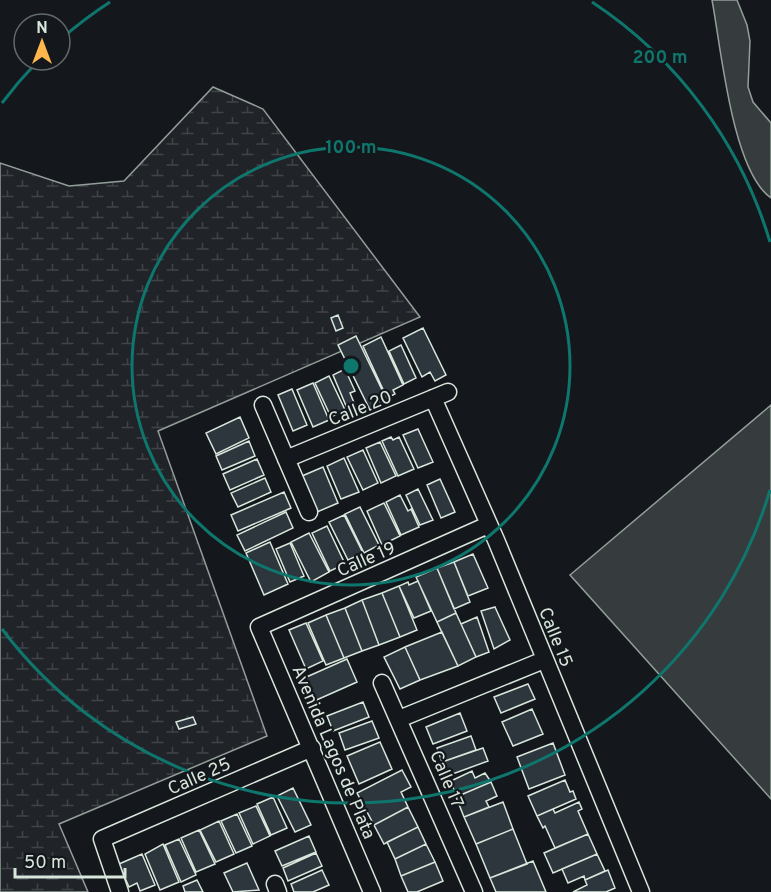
<svg xmlns="http://www.w3.org/2000/svg" width="771" height="892" font-family="Overpass,sans-serif">
<style>
.wetland{fill:url(#wetland-marsh);stroke:#939e99;stroke-width:1.5}
.water{fill:#363b3e;stroke:#939e99;stroke-width:1.5}
.building{fill:#2c363c;stroke:#d8e6dc;stroke-width:1.5}
.lines{fill:none;stroke-linecap:round;stroke-linejoin:round}
.minor-casing{stroke:#d8e6dc;stroke-width:19}
.minor{stroke:#14181c;stroke-width:16}
.ring{fill:none;stroke:#0f766e;stroke-width:3}
.labels{text-anchor:middle;stroke-width:4.5;stroke-linejoin:round;paint-order:stroke}
.street-label{font-size:18px;fill:#d8e6dc;stroke:#14181c}
.centre{fill:#0f766e;stroke:#14181c;stroke-width:3}
.ring-label{font-size:18px;text-anchor:middle;font-weight:bold;fill:#0f766e;stroke:#14181c;stroke-width:4.5;stroke-linejoin:round;paint-order:stroke}
</style>
<defs>
<pattern id="wetland-marsh" width="20" height="14" patternUnits="userSpaceOnUse" patternTransform="scale(1.5)"><rect width="20" height="14" fill="#202428"/><path d="M1 5h8M5 5V1M11 12h8M15 12V8" fill="none" stroke="#404447"/></pattern>
</defs>
<rect width="100%" height="100%" fill="#14181c"/>
<path class="wetland" d="M213,87L263,109L420,317L158,431L267,736L59,824L88,892H0V163L69,186L124,181Z"/>
<path class="water" d="M712,0H737L747,25L750,41L748,87L753,102L771,123V198C732,171 721,47 712,0Z
M771,405V799L570,575Z"/>
<path class="building" d="M338,315L343,328L336,331L331,318Z
M423,328L446,375L435,381L430,372L422,377L403,338Z
M356,336L384,394L377,397L381,405L370,410L338,345Z
M381,337L403,385L393,390L395,394L387,398L363,346Z
M401,345L416,378L404,384L389,351Z
M345,369L355,391L350,393L355,405L347,408L333,375Z
M329,376L345,410L331,417L315,383Z
M313,383L329,420L313,427L297,390Z
M292,389L307,425L293,431L278,395Z
M240,417L249,438L216,454L206,433Z
M418,429L433,462L418,468L403,435Z
M391,437L393,440L399,437L414,469L398,476L382,441Z
M249,441L255,456L222,470L216,456Z
M380,442L396,476L381,483L366,448Z
M363,450L378,483L363,490L347,457Z
M344,458L359,492L341,499L327,466Z
M257,459L264,475L230,490L223,474Z
M323,467L338,503L317,512L302,476Z
M265,478L271,492L238,507L231,493Z
M440,479L455,512L441,518L427,485Z
M418,489L433,520L420,525L406,495Z
M284,492L291,508L238,531L231,515Z
M400,495L408,511L411,509L419,527L401,535L386,502Z
M384,503L400,536L382,545L367,511Z
M360,507L379,545L364,553L345,514Z
M286,512L293,528L245,551L237,535Z
M344,515L363,553L348,560L329,522Z
M327,526L345,564L330,571L312,533Z
M309,533L329,572L311,582L291,542Z
M270,542L288,584L264,595L246,553Z
M290,543L304,576L290,582L276,549Z
M473,554L488,588L468,596L454,562Z
M454,562L470,602L454,609L437,568Z
M437,568L456,613L437,622L416,577Z
M418,581L431,611L414,618L399,586L408,582L409,585Z
M399,586L417,630L400,637L382,593Z
M382,593L400,637L379,645L362,600Z
M362,600L379,645L362,651L345,608Z
M495,607L510,640L494,649L481,611Z
M345,608L362,651L344,658L326,615Z
M456,613L476,657L458,666L437,622Z
M326,615L344,658L326,665L308,623Z
M477,617L489,652L476,657L461,624Z
M306,623L323,661L306,669L289,630Z
M442,632L458,666L420,680L405,647Z
M405,647L420,680L400,689L384,657Z
M347,659L357,682L312,702L302,679Z
M528,684L535,699L501,713L494,697Z
M363,702L369,717L333,731L327,716Z
M532,709L543,734L513,746L502,722Z
M460,713L467,731L433,744L426,727Z
M193,717L196,724L179,729L176,722Z
M372,721L379,738L345,750L339,733Z
M471,736L476,750L442,762L437,748Z
M380,742L392,769L359,784L347,756Z
M553,743L565,775L529,789L517,757Z
M483,748L488,761L447,776L442,762Z
M402,770L411,787L401,792L408,807L374,825L357,793Z
M472,771L475,778L485,773L491,782L456,797L451,781Z
M565,780L570,792L573,791L576,799L537,816L528,796Z
M491,782L497,796L486,801L489,807L464,817L456,797Z
M293,788L311,825L295,832L277,796Z
M273,797L287,828L271,835L257,804Z
M503,802L513,829L476,844L464,817Z
M579,802L582,809L578,811L588,834L555,848L545,826L543,828L537,816L553,809L555,813Z
M256,806L270,836L253,844L239,813Z
M408,807L418,827L384,844L374,825Z
M237,814L252,846L236,853L221,821Z
M219,821L234,854L216,862L200,830Z
M418,827L426,844L395,859L387,842Z
M513,829L527,864L490,878L476,844Z
M199,830L215,864L196,872L181,838Z
M588,834L597,854L553,873L544,853Z
M309,836L316,852L282,866L275,851Z
M179,839L196,875L181,882L165,845Z
M163,844L179,882L160,890L145,854Z
M426,844L435,862L401,876L395,859Z
M316,853L322,866L288,881L283,868Z
M142,854L155,885L140,891L137,883L129,887L119,864Z
M597,854L605,871L585,880L584,876L568,883L562,869Z
M533,861L546,892H496L490,878Z
M435,862L443,881L417,892H408L401,876Z
M247,863L259,890L233,892L224,873Z
M322,870L329,885L313,892H294L291,884Z
M608,870L615,888L606,892H573L587,885L585,880Z
M197,880L203,892H185L183,886Z"/>
<g class="lines">
<defs>
<path id="minor" d="M433,398L496,540L641,892
M263,405L309,512
M286,459L448,392
M382,683L474,892
M399,719L544,660
M275,884L278,892
M120,892L102,839L312,748
M372,892L259,627L488,525"/>
</defs>
<use href="#minor" class="minor-casing"/>
<use href="#minor" class="minor"/>
</g>
<g class="ring">
<circle cx="351" cy="366" r="219"/>
<path d="M770 490A437 437 0 0 1 2 629M2 103A437 437 0 0 1 37 62M61 39A437 437 0 0 1 110 2M592 2A437 437 0 0 1 770 242"/>
</g>
<g class="labels">
<g class="street-label">
<text transform="translate(360 408) rotate(-22)" y="6">Calle 20</text>
<text transform="translate(366 559) rotate(-24)" y="6">Calle 19</text>
<text transform="translate(556 637) rotate(68)" y="6">Calle 15</text>
<text transform="translate(334 752) rotate(67)" y="6">Avenida Lagos de Plata</text>
<text transform="translate(199 776) rotate(-24)" y="6">Calle 25</text>
<text transform="translate(447 779) rotate(67)" y="6">Calle 17</text>
</g>
</g>
<circle cx="351" cy="366" r="9" class="centre"/>
<g class="ring-label">
<text x="660" y="63">200 m</text>
<text x="351" y="153">100 m</text>
</g>
<g transform="translate(42 42)"><circle r="28" fill="#14181c" stroke="#626a69" stroke-width="1.5"/>
<path d="M0-4.5L10 22L0 15L-10 22Z" fill="#ffb74d"/>
<text y="-9" font-size="16" font-weight="bold" text-anchor="middle" fill="#d8e6dc">N</text>
</g>
<path d="M15 868v9h110v-9" fill="none" stroke="#d8e6dc" stroke-width="3"/>
<text x="24" y="868" font-size="18" fill="#d8e6dc" stroke="#14181c" stroke-width="4.5" paint-order="stroke">50 m</text>
</svg>
